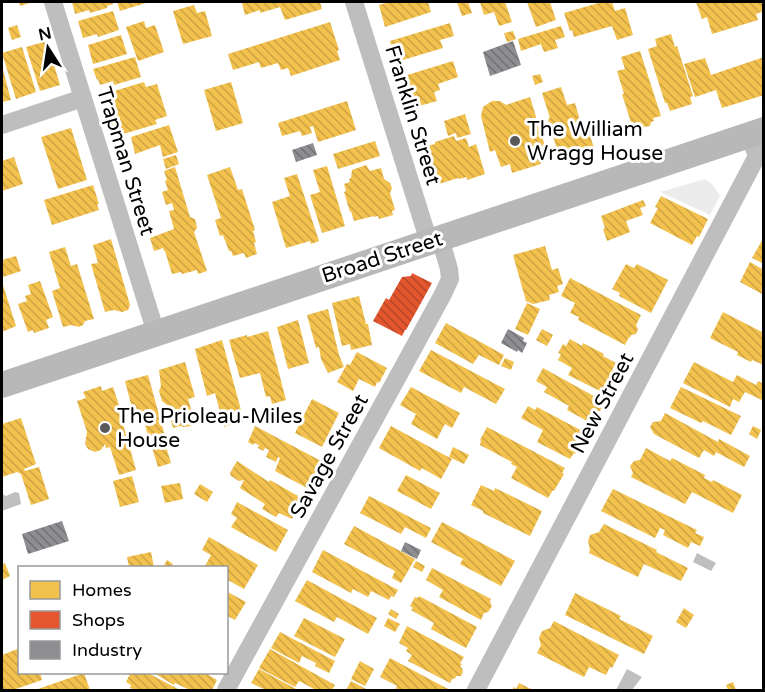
<svg xmlns="http://www.w3.org/2000/svg" width="765" height="692" font-family="'Varela Round',sans-serif">
<style>
.grass{fill:#ececec}
.water{fill:#bfbfbf}
.homes{fill:url(#homes-back-hatch)}
.shops{fill:url(#shops-back-hatch)}
.industry{fill:url(#industry-back-hatch)}
.lines{fill:none;stroke-linecap:round;stroke-linejoin:round}
.minor{stroke:#bebebe;stroke-width:18}
.secondary{stroke:#b8b8b8;stroke-width:26}
.poi-dot{fill:#595959;stroke:#fff;stroke-width:2}
.labels{text-anchor:middle;stroke-width:6;stroke-linejoin:round;paint-order:stroke}
.street-label{font-size:21px;fill:#000;stroke:#fff}
.poi-label{font-size:21px;fill:#000;stroke:#fff;text-anchor:start}
</style>
<defs>
<pattern id="homes-back-hatch" width="6" height="6" patternUnits="userSpaceOnUse" patternTransform="scale(1.5)"><rect width="6" height="6" fill="#f2c14e"/><path d="M-1 5l2 2M0 0l6 6M5-1l2 2" fill="none" stroke="#cea442"/></pattern>
<pattern id="shops-back-hatch" width="6" height="6" patternUnits="userSpaceOnUse" patternTransform="scale(1.5)"><rect width="6" height="6" fill="#e4572e"/><path d="M-1 5l2 2M0 0l6 6M5-1l2 2" fill="none" stroke="#b64625"/></pattern>
<pattern id="industry-back-hatch" width="6" height="6" patternUnits="userSpaceOnUse" patternTransform="scale(1.5)"><rect width="6" height="6" fill="#8d8d92"/><path d="M-1 5l2 2M0 0l6 6M5-1l2 2" fill="none" stroke="#717175"/></pattern>
</defs>
<rect width="100%" height="100%" fill="#fff"/>
<path class="grass" d="M705,179L713,185L720,196L710,215L660,192Z"/>
<path class="water" d="M15,492L19,493L21,504L2,511V494L6,496Z
M697,553L716,563L711,571L693,562Z
M627,669L642,677L632,690H616Z"/>
<path class="homes" d="M19,2H33L20,6Z
M72,2H113V4L107,6V8L90,13L89,10L75,14Z
M117,2H149L120,11Z
M246,2H320L322,9L285,20L280,7L260,13V10L245,15L242,3Z
M390,2H428L431,12L385,27L379,5Z
M457,2H468L472,13L462,16Z
M480,2H505L512,22L499,26L494,12L484,15Z
M527,2H550L556,20L536,27Z
M602,2H612L615,11L625,8L633,35L617,40L612,26L574,37L572,30L570,31L564,13Z
M696,2H764V11L756,14L758,20L712,34L707,17L702,19Z
M194,5L197,13L205,11L212,36L183,44L173,11Z
M113,11L119,30L98,37L97,34L83,38L78,21Z
M144,21L146,28L155,25L164,52L138,61L126,27Z
M330,22L339,50L337,51L340,60L291,76L288,68L281,70L278,63L261,68L259,62L233,70L228,54Z
M450,23L454,36L440,40L443,48L396,62L390,41Z
M17,25L21,37L12,40L8,28Z
M561,26L565,37L555,40L558,48L544,52L541,44L521,51L518,39Z
M513,31L516,39L507,42L504,33Z
M671,34L675,47L677,46L693,96L690,97L692,104L670,111L667,103H665L648,49L657,46L655,39Z
M121,35L127,54L93,64L88,45Z
M47,41L60,85L40,91L26,47Z
M22,47L36,92L16,99L2,53Z
M640,51L661,116L653,118L654,121L651,122L650,126L644,127L642,125L639,126L638,124L632,126L622,94H624L617,71L625,69L621,57Z
M135,57L141,77L114,85L113,81L100,85L98,79L97,80L93,69Z
M764,57V95L722,108L716,90L695,97L684,64L705,58L711,75Z
M453,61L458,77L438,84L440,90L434,92L437,101L419,106L417,98L411,100L404,76Z
M2,66L11,100L2,102Z
M540,74L543,82L535,85L532,76Z
M144,82L146,87L157,84L167,116L155,120L157,124L113,137L109,123L111,122L101,95Z
M231,82L243,123L216,131L204,90Z
M561,87L567,105L575,103L581,124L586,123L594,148H592V153L587,154L584,150L575,153L569,157L565,158L559,156L548,119L550,118L542,93Z
M530,97L547,153L539,155L541,164L512,173L510,164L501,167L495,150L490,152L481,116L483,107L492,101H500L506,105Z
M347,101L356,130L318,142L313,126L310,127L312,133L302,136L300,131L282,136L278,123Z
M465,114L471,134L457,138L456,133L448,136L444,121Z
M169,125L178,152L163,157L160,145L135,154L131,137Z
M71,128L87,180L58,189L41,137Z
M454,136L456,141L466,138L469,147L476,144L485,174L467,180V177L459,179L458,178L439,184L427,146L435,144V142Z
M375,141L380,156L338,169L333,154Z
M176,155L179,164L166,169L163,159Z
M14,157L23,184L2,191V161Z
M366,165L370,171L381,168L384,179L390,183L392,188L390,193L395,210L392,211L393,215L379,219L378,216L374,217V216L354,221L351,211L350,212L344,192L346,191L344,184L350,182L349,179L351,178L352,170Z
M327,166L345,226L322,233L310,195L320,192L313,170Z
M175,167L190,217L195,219L197,228L194,232L207,271L198,274L197,270L182,274L181,272L172,274L165,251H164L163,248L154,251L150,238L174,229L169,211L174,210L172,203L166,205L162,192L168,190L165,181L167,180L164,171Z
M230,167L238,190L242,189L255,230L253,231L256,242L254,243L257,254L246,258L244,253L233,256L231,251H229L223,235L220,236L215,220L221,218L207,175Z
M297,174L319,241L311,244L310,241L286,248L272,202L290,196L284,178Z
M93,185L99,204H97L99,210L52,225L44,200Z
M661,196L708,219L699,237L697,236L692,245L650,223L658,208L655,207Z
M643,200L646,206L640,208L643,215L626,221L630,232L607,241L603,229L605,228L601,216Z
M764,237V264L752,258Z
M111,239L130,305L128,310L122,312L114,310L105,312L91,264L98,263L93,245Z
M545,246L552,270L558,268L563,284L557,286L559,292L549,295L550,300L533,304L526,301L513,255Z
M65,247L71,266L77,264L94,319L85,321L83,325L79,327L71,325L63,327L52,291L60,288L49,252Z
M16,256L21,271L3,277L2,260Z
M750,262L764,270V295L740,282Z
M626,264L634,268L637,264L668,280L651,313L619,296L620,293L612,289Z
M570,278L641,315L636,325L638,329L636,334L631,335L630,338L629,337L625,345L578,320L579,317L570,313L575,303L561,296Z
M40,281L53,317L46,320L49,328L34,333L33,330L28,332L18,304L27,301L25,296L31,294L28,285Z
M3,285L16,326L2,332V286Z
M359,296L366,324H368L372,345L351,350L350,344L342,346L332,303Z
M527,303L540,309L528,335L515,329Z
M328,309L339,355L344,367L328,373L321,359L319,347L316,348L307,315Z
M723,312L764,333V365L752,360L751,362L737,355L738,352L710,338Z
M298,320L309,363L288,369L277,327Z
M446,323L504,355L499,365L479,355L473,364L435,343Z
M542,329L553,335L547,346L536,340Z
M268,331L286,400L272,404L270,396L266,397L260,373L240,378L229,340L247,335V337Z
M570,339L582,346L583,343L604,354L603,356L616,363L612,370L618,373L611,388L608,386L604,393L568,375L572,368L558,360L561,354L558,353L563,344L566,346Z
M222,340L244,421L224,427L215,393L207,396L195,349Z
M431,350L505,389L496,404L464,387L461,393L419,371Z
M357,352L387,368L379,383L377,382L375,387L359,379L353,391L337,382L347,364L350,365Z
M505,358L514,362L511,370L501,366Z
M185,362L195,397L188,399L195,422H192L191,426L184,427L180,426L173,428L167,405L162,401L159,391L161,386L159,370Z
M694,362L733,382L737,375L756,385L758,381L764,384V401L745,392L739,402L733,399L730,407L683,383Z
M543,368L601,400V409L600,411L594,413L589,422L567,410L569,406L544,392L547,387L536,381Z
M148,375L165,436L163,437L171,463L158,467L144,422L136,423L125,381Z
M101,386L102,391L113,387L125,423L123,424L136,470L119,475L110,447L106,448L105,444L101,450L95,452L88,449L85,444L87,432L77,401L86,398L83,392Z
M411,387L460,413L452,428L445,424L437,439L411,424L416,414L400,405Z
M681,387L741,416L731,435L703,421L701,423L670,408Z
M312,399L339,413L322,447L295,433Z
M528,406L535,410L537,407L586,433L575,454L574,453L570,459L537,442L543,430L521,418Z
M665,413L718,442L719,439L750,456L744,467L716,452L714,456L704,450L699,458L654,434L650,427L653,422L661,421Z
M21,418L36,464L24,469L25,471L39,467L49,499L31,505L21,474L17,472L2,477V424Z
M255,426L323,462L309,489L275,471L280,458L278,457L276,462L266,457L269,450L265,448L263,451L258,448L259,445L254,443L253,445L248,442Z
M391,426L452,459L441,479L422,468L420,471L379,448Z
M753,426L761,430L757,439L749,434Z
M487,427L565,468L562,473L564,474L554,491L553,490L548,498L511,478L517,467L511,464L512,462L480,445L481,441L480,440Z
M453,447L469,455L464,464L449,457Z
M646,448L670,461L672,458L705,475L704,478L712,482L713,480L742,495L733,513L692,492L685,504L631,477L633,473L630,466L634,461L640,460Z
M237,461L269,482L270,480L298,496L297,497L303,500L292,519L279,513L276,517L262,509L265,504L240,488L244,480L239,481L231,476L230,473Z
M406,475L440,493L431,509L397,491Z
M132,476L139,502L120,507L113,481Z
M180,483L183,499L165,503L161,486Z
M200,484L213,492L207,502L194,494Z
M481,485L494,491L495,488L542,511L530,536L483,513V511L471,505Z
M613,489L697,530L695,533L704,537L700,546L691,542L688,548L663,535L665,530L660,528L655,538L601,511Z
M369,496L431,528L426,538L405,527L401,534L360,513Z
M237,502L288,530L276,552L231,527L237,518L231,514Z
M442,522L515,561L501,586L460,564L463,559L431,542Z
M604,524L657,550L656,552L688,568L681,581L644,564L638,577L589,553L590,550L588,541L590,535L599,532Z
M354,526L415,559L401,583L392,578L395,571L344,544Z
M209,537L258,565L244,589L226,579V567H207L205,566L211,555L202,550Z
M323,550L398,590L394,597L391,596L389,600L371,591L368,597L353,589L351,593L312,572Z
M151,552L154,567H129L127,557Z
M167,560L173,564L171,567H163Z
M416,561L425,566L422,572L413,567Z
M5,563L10,576L2,580V565Z
M432,568L491,599L490,602L492,606L488,612L484,613L481,620L439,597L443,590L426,580Z
M307,580L377,618L368,634L337,617L334,622L295,601Z
M226,591L246,602L235,620L226,615Z
M575,593L621,616L619,619L653,636L644,654L565,615Z
M419,596L477,627L466,648L431,629L434,623L411,610L413,608L410,606L415,597L418,598Z
M684,608L694,615L686,628L676,622Z
M391,609L399,614L396,619L388,614Z
M304,618L345,639L335,657L294,636Z
M388,618L400,624L395,632L384,626Z
M554,621L619,655L612,668L610,667L606,675L589,667L584,677L537,653L541,645L539,638L542,631L550,628Z
M407,626L464,657L460,663L462,664L460,667L462,668L463,672L461,676H456L455,679L453,678L450,683L408,661L412,655L406,651L408,648L399,643Z
M280,632L335,661L329,673L315,666L316,663L302,656L299,663L271,648Z
M20,648V672H40L42,680L13,690H2V655Z
M270,649L335,685L332,690H316L299,681L295,687L259,668Z
M390,658L448,689L447,690H395L397,686L380,677Z
M360,661L374,669L365,686L351,679Z
M259,669L298,690H266L251,683Z
M131,672H146L180,690H135L130,688L131,685L126,682Z
M152,672H203L217,680L212,690H190L175,683L174,685Z
M84,673L90,690H39L38,689Z
M351,681L368,690H346Z
M733,682L736,690H728L726,685Z
M519,683L533,690H512L514,687L516,689Z"/>
<path class="shops" d="M412,273L432,283L406,330H405L402,336L373,321L386,298L389,300L402,277L411,276Z"/>
<path class="industry" d="M513,41L521,65L490,76L483,52Z
M313,143L317,155L296,162L292,150Z
M508,329L524,338L523,341L527,343L522,353L518,350L517,352L501,343Z
M62,521L69,541L28,554L22,534Z
M405,542L421,550L417,559L401,551Z"/>
<g class="lines">
<path class="minor" d="M53,2L156,333
M354,2L429,242
M2,125L83,98
M226,690L442,296L450,279L449,269L440,238
M476,690L757,156L749,135"/>
<path class="secondary" d="M2,385L764,130"/>
</g>
<g class="poi-dot">
<circle cx="515" cy="141" r="6"/>
<circle cx="105" cy="428" r="6"/>
</g>
<g class="labels">
<g class="street-label">
<text transform="translate(413 115) rotate(73)" y="7">Franklin Street</text>
<text transform="translate(126 161) rotate(73)" y="7">Trapman Street</text>
<text transform="translate(382 257) rotate(-18)" y="7">Broad Street</text>
<text transform="translate(602 403) rotate(-62)" y="7">New Street</text>
<text transform="translate(329 456) rotate(-61)" y="7">Savage Street</text>
</g>
<g class="poi-label">
<text x="527" y="136">The William<tspan x="527" dy="24">Wragg House</tspan></text>
<text x="117" y="423">The Prioleau-Miles<tspan x="117" dy="24">House</tspan></text>
</g>
</g>
<rect width="765" height="692" fill="none" stroke="#000000" stroke-width="6"/>
<rect x="18" y="566" width="210" height="108" fill="#ffffff" stroke="#999999" stroke-width="1.5"/>
<rect x="30" y="581" width="30" height="18" fill="#f2c14e" stroke="#999999" stroke-width="1.5"/>
<text x="72" y="596" font-size="18" fill="#000000">Homes</text>
<rect x="30" y="611" width="30" height="18" fill="#e4572e" stroke="#999999" stroke-width="1.5"/>
<text x="72" y="626" font-size="18" fill="#000000">Shops</text>
<rect x="30" y="641" width="30" height="18" fill="#8d8d92" stroke="#999999" stroke-width="1.5"/>
<text x="72" y="656" font-size="18" fill="#000000">Industry</text>
<g transform="translate(48 48) rotate(348)" stroke="#ffffff" stroke-width="4.5" paint-order="stroke">
<path d="M0-4.5L10 22L0 15L-10 22Z" fill="#000000"/>
<text y="-9" font-size="16" font-weight="bold" text-anchor="middle" fill="#000000">N</text>
</g>
</svg>
